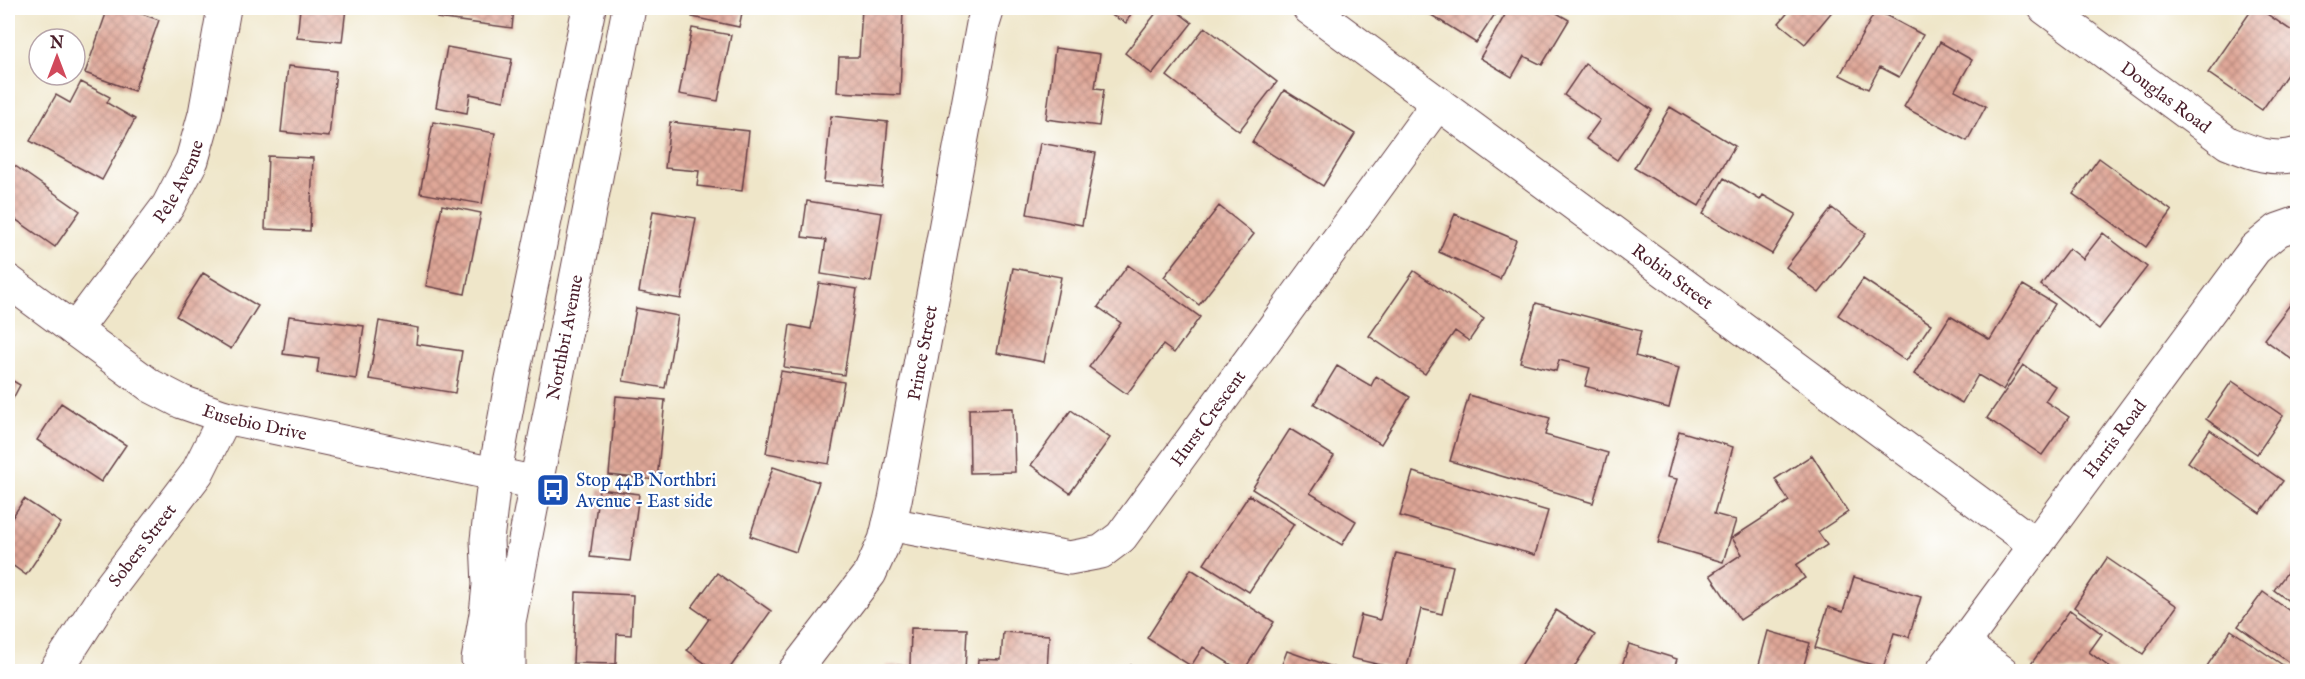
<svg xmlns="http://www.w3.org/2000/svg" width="2305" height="679" font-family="'IM FELL English',serif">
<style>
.building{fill:url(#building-cross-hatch)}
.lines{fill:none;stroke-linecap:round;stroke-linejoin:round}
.street-casing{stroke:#633d43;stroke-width:35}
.secondary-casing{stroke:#633d43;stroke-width:35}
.street{stroke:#fff;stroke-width:33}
.secondary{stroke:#fff;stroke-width:33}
.labels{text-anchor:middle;stroke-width:4.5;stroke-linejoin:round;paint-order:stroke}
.street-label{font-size:18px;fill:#4a1f2b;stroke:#fff}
.transit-label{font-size:18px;fill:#164399;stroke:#fff;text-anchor:start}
</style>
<defs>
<pattern id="building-cross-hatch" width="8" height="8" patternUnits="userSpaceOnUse" patternTransform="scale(1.5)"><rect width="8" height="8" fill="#dfa798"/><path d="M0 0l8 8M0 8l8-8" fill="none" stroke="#b7877c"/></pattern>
</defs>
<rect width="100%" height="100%" fill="#fff"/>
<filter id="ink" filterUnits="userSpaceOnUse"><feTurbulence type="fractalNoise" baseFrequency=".0167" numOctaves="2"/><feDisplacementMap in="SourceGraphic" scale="12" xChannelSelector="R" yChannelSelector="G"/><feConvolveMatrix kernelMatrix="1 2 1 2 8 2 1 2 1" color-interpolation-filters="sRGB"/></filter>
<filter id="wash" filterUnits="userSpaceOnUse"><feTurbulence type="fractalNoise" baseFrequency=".008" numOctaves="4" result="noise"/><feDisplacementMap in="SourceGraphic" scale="24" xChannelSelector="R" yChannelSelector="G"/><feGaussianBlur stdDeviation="1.35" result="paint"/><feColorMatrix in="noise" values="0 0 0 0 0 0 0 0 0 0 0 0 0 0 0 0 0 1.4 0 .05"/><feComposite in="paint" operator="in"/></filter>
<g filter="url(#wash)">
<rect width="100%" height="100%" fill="#efe6c9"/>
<g id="blocks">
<path class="building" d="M108,8H125L159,20L134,91L85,73Z
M300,8H346L342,42L297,38Z
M438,8H514L512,28L437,18Z
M694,8H743L739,27L692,17Z
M862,8L903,10L900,95L837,92L839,57H859Z
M1098,8H1134L1126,23Z
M1160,8H1173L1192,23L1152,74L1125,53Z
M1420,8H1499L1476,43Z
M1509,8H1548L1569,20L1542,65L1524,56L1512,77L1480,58Z
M1792,8H1835L1805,44L1779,23Z
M2253,8H2258L2298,35V59L2262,110L2208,73Z
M1876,10L1923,35L1899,77L1880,67L1868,89L1840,75Z
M1205,27L1277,82L1239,131L1167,76Z
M692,28L731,35L718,101L679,94Z
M1940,42L1972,60L1955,90L1986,106L1967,141L1904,107Z
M447,47L512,59L504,101L470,94L467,113L436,107Z
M1055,48L1100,54L1095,88L1104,89L1099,126L1046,119Z
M1585,64L1652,110L1617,160L1586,139L1600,120L1564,95Z
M288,66L336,71L329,137L281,132Z
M81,82L110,97L107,103L135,119L102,180L30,141L56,95L70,103Z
M1284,90L1355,134L1323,186L1252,142Z
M1670,107L1735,146L1699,206L1634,168Z
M831,116L888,122L882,187L824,182Z
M433,122L495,133L482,204L420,193Z
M670,122L749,131L742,191L697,186L699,171L665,168Z
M1040,143L1096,153L1082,225L1027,214Z
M268,156L313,158L310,231L265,229Z
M2099,158L2172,211L2146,247L2073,194Z
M8,161L80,211L55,247L8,214Z
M1724,178L1760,200L1763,195L1796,214L1772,254L1703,214Z
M807,201L882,213L871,282L821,274L826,240L802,237Z
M442,205L481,213L465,294L426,286Z
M1219,206L1254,234L1199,305L1164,277Z
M1832,208L1866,234L1819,293L1786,267Z
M653,211L696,218L681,299L639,292Z
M1455,214L1516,240L1500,279L1439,252Z
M2103,233L2147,267L2099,329L2041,285L2069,248L2083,259Z
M1128,265L1200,317L1174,353L1163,345L1127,394L1089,367L1121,323L1098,307Z
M1013,268L1061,277L1044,362L997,353Z
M1414,271L1484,319L1469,341L1455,331L1425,374L1369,336Z
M203,273L258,306L231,349L176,316Z
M1863,279L1931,324L1906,361L1838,315Z
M819,283L857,289L844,375L784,367L790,325L811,329Z
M2023,285L2055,304L2003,390L1978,375L1962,403L1914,374L1950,316L1990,340Z
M2298,294V364L2264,339Z
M1536,303L1641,331L1635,356L1679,368L1669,408L1585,386L1590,368L1559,360L1556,371L1520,362Z
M636,308L678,316L665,388L623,381Z
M289,316L364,326L356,379L317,373L319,359L283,354Z
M379,321L418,328L416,344L462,351L455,393L369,379Z
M2023,365L2055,386L2045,401L2069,417L2042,455L1987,418Z
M1337,366L1371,386L1376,376L1410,397L1381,444L1314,404Z
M781,371L844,382L829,464L766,453Z
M8,378L20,385L8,408Z
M2232,381L2283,416L2257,454L2206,419Z
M1469,395L1550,418L1545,435L1608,453L1593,503L1450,461Z
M616,396L665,400L657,480L609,475Z
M61,403L126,445L101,482L37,440Z
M1013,408L1015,472L970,473L969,409Z
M1071,410L1110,438L1070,493L1031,465Z
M1290,429L1334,456L1310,493L1356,521L1342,545L1252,489Z
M2210,430L2283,481L2260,513L2188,462Z
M1679,431L1733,447L1714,514L1736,520L1723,562L1658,543L1677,479L1667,477Z
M1812,455L1848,512L1818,532L1827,545L1796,565L1805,578L1740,620L1710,575L1742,554L1732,538L1789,501L1775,479Z
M773,467L819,482L796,552L750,536Z
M1413,472L1548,511L1535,555L1400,516Z
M599,489L639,494L630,561L590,557Z
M1249,495L1294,524L1249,592L1204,564Z
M24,499L61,523L26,575L8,562V519L10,521Z
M1396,553L1453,566L1442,614L1421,609L1406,671L1351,658L1361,615L1380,620Z
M2107,558L2177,606L2143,654L2074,607Z
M2298,558V608L2274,590Z
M1191,569L1274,622L1243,672L1203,647L1191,666L1147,638Z
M717,573L771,611L727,672H717L687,650L709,619L692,607Z
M1854,577L1921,597L1909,637L1894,633L1883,668L1815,648L1828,607L1843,612Z
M576,592L633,595L631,635L617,634L616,664L573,663Z
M2263,592L2298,617V669L2238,626Z
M1556,610L1595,635L1571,672H1517Z
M2070,610L2102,634L2089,652L2116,672H2042L2031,664Z
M911,628L967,629L965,672H887V665L910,666Z
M2231,630L2293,672H2215L2207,666Z
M1768,631L1810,643L1802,672H1757Z
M1003,632L1049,635L1047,672H977L978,659L1001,660Z
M1629,644L1677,659L1673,672H1620Z
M1287,651L1344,671V672H1279Z
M1131,665L1135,672H1120Z"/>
</g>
</g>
<g filter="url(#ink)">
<use href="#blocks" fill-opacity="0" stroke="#633d43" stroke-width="1.5"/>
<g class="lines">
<defs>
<g id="street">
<path id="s1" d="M1309,8L2036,545"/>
<path id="s2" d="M2045,8L2228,143C2250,152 2273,162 2298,154"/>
<path id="s3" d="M8,281L151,386L182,402L225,417L537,483"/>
<path id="s4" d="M75,330L168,206L192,160L205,114L224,8"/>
<path id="s5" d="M889,524L1069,558L1101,552L1121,537L1438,103"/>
<path d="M1963,644L2002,672"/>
<path id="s6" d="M55,672L108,590L197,473L225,417"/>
<path id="s7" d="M794,672L870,573L885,540L895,500L983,24L988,8"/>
<path id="s8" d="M1942,672L2255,249L2278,230L2298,223"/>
</g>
<g id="secondary">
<path d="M478,660L486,614L489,585L487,540L495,472L512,379L589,8"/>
<path id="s9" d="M509,666V622L629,8"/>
</g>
</defs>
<use href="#street" class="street-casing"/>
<use href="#secondary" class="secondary-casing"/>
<use href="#street" class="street"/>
<use href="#secondary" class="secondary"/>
</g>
</g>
<defs>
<symbol id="bus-square" viewBox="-11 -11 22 22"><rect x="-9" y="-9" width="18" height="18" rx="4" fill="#1a4fb4" stroke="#fff"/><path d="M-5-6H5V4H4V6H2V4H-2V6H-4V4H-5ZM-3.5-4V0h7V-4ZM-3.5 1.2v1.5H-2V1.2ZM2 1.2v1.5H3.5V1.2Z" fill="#fff"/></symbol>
</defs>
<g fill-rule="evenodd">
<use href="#bus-square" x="534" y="471" width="38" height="38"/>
</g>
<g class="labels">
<g class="street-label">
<text dy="6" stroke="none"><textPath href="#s2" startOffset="150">Douglas Road</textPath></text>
<text dy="6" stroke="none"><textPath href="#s4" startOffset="182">Pele Avenue</textPath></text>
<text dy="6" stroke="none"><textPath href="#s1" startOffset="452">Robin Street</textPath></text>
<text dy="6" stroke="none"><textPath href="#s9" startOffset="334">Northbri Avenue</textPath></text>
<text dy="6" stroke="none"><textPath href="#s7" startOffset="352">Prince Street</textPath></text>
<text dy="6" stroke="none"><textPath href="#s5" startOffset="388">Hurst Crescent</textPath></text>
<text dy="6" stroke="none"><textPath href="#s3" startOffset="288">Eusebio Drive</textPath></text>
<text dy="6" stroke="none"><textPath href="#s8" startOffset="290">Harris Road</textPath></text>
<text dy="6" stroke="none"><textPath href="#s6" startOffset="154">Sobers Street</textPath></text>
</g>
<g class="transit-label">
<text x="576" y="486">Stop 44B Northbri<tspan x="576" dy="21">Avenue - East side</tspan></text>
</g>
</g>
<rect width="2305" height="679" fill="none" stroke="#fff" stroke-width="30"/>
<g transform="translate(57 57)"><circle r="28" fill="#ffffff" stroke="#b7a5aa" stroke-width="1.5"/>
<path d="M0-4.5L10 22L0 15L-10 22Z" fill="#d1495b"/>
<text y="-9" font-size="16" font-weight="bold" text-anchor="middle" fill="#4a1f2b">N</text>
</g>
</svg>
